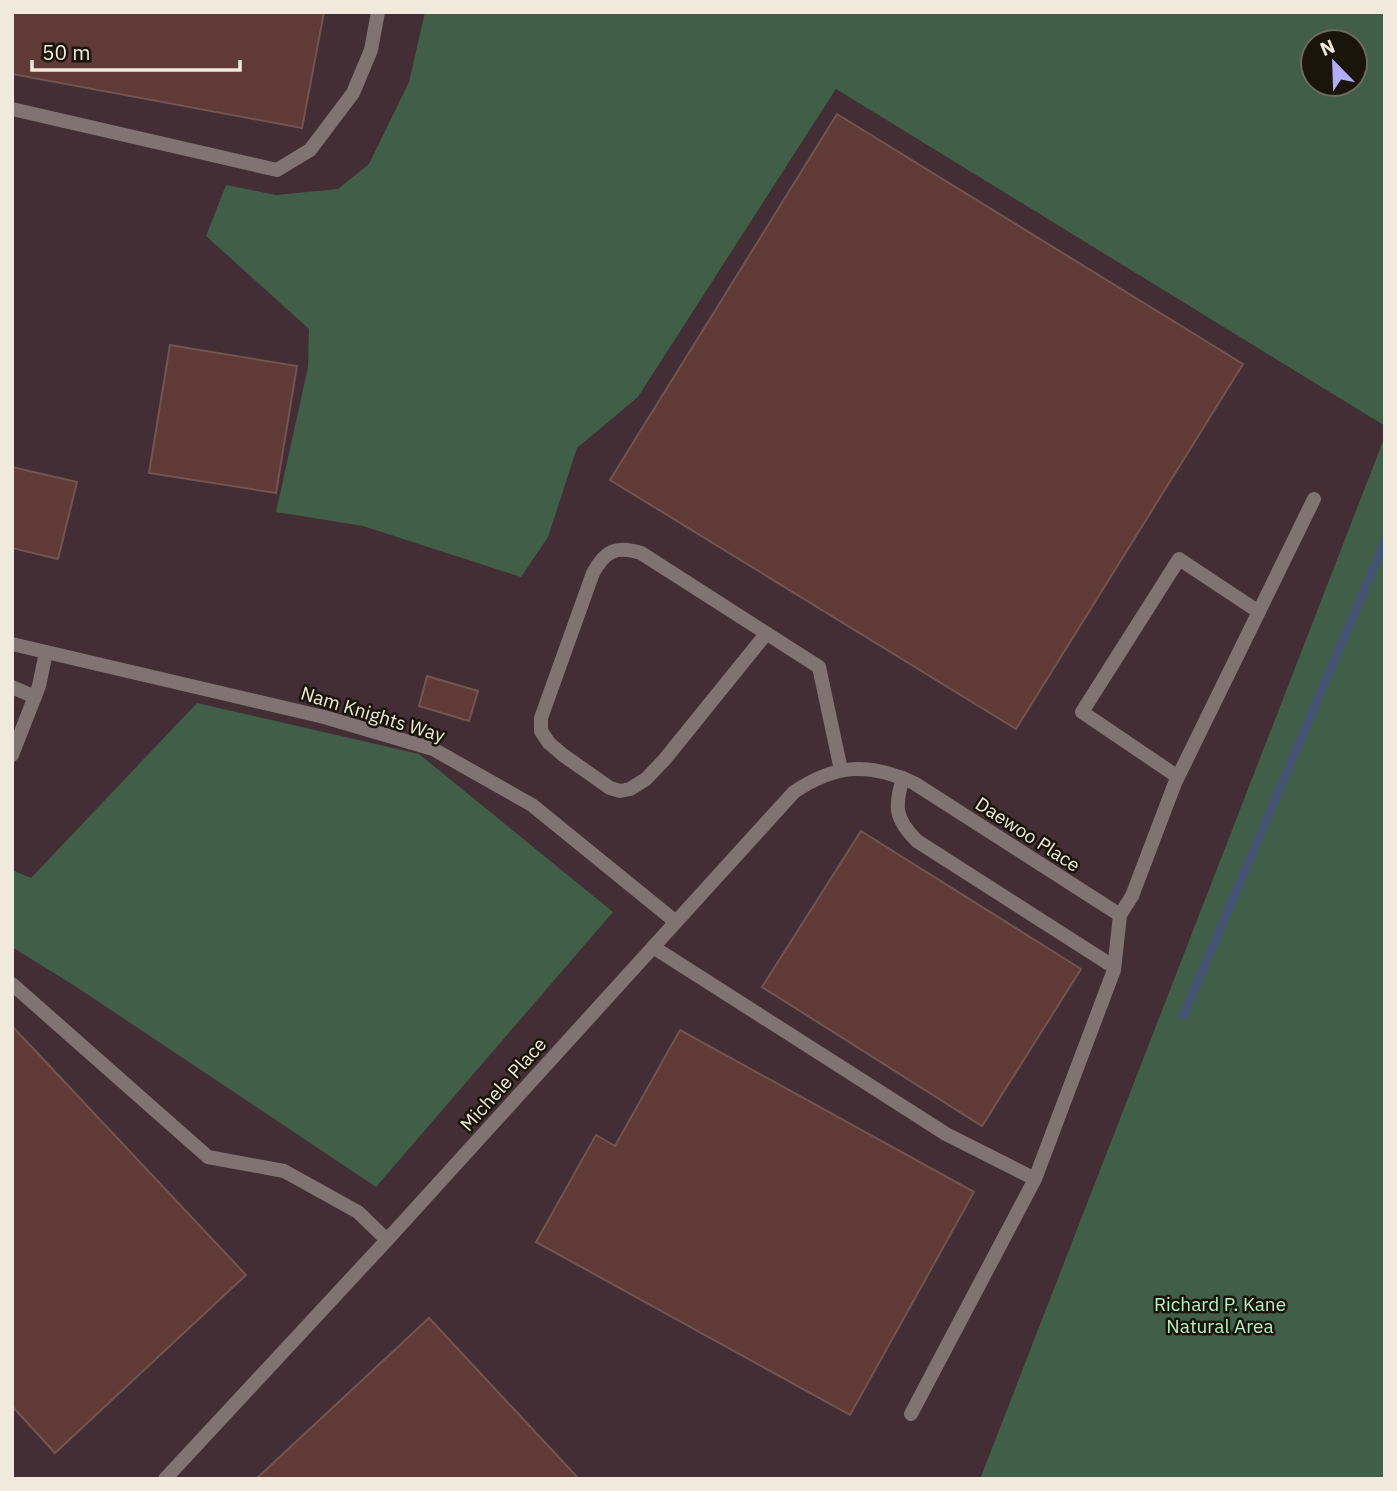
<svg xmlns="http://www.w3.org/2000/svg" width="1397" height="1491" font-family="'IBM Plex Sans',sans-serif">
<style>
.industrial{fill:#422e34}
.green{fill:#415e49;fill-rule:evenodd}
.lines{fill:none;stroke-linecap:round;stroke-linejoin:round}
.stream{stroke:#445372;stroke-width:9}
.building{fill:#603a37;stroke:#725451;stroke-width:2}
.lane{stroke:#817273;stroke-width:14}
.street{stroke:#817273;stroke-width:14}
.labels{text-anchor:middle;stroke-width:5;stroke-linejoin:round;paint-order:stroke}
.street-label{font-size:19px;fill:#f1eadc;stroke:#1a150a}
.park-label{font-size:19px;fill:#b6f1c6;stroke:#1a150a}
</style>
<rect width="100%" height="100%" fill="#372c13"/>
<path class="industrial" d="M12,12H459L638,397L836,89L1385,426V436L980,1479H12Z"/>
<path class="green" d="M425,12H1385V426L836,89L638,397L577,448L548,537L521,577L363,526L276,512L308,367L309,329L206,236L226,185L276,195L338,189L369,164L409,82ZM1313,42H1355V84H1313Z
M1385,436V1479H980Z
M197,703L419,754L613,912L376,1187L78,988L12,947V870L31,878Z"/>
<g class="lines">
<path class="stream" d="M1183,1016L1385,541"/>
</g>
<path class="building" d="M12,12H324L302,128L12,74Z
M837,114L1243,364L1016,729L610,480Z
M170,345L297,366L276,493L149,473Z
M12,467L77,482L58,559L12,548Z
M427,676L478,691L469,721L419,706Z
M861,831L1081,969L982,1126L762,987Z
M12,1026L246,1275L55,1453L12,1406Z
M680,1030L974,1192L850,1415L536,1242L596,1135L615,1146Z
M429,1318L579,1479H256Z"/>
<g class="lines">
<path class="lane" d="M12,109L277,170L310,150L353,93L371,50L378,12
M766,634L665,759L646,779L630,789L620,791L610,788L563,755L549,743L541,731V718L593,573C605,551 616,545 641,553L819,667L841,770
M12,687L35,697
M12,755L39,686L46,652
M1178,777L1082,712L1179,559L1259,612
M903,778C894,807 895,819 917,841L1114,967
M1132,896L1175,783L1314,499
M653,947L946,1134L1035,1179L1114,970L1120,915
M12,984L208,1157L284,1171L358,1212L387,1240
M911,1414L1035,1179"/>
<path class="street" d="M12,644L324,717L433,749L532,805L676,922
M165,1479L387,1240L794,792C836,764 868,762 914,783L1120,915L1132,896"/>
</g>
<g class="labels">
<g class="street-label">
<text transform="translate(373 714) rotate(17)" y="7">Nam Knights Way</text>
<text transform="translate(1028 834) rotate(33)" y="7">Daewoo Place</text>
<text transform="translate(503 1084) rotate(-48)" y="7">Michele Place</text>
</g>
<g class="park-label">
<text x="1220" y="1311">Richard P. Kane<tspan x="1220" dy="22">Natural Area</tspan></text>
</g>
</g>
<rect width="1397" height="1491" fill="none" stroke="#f1eadc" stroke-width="28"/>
<g transform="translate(1334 63) rotate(337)"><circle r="33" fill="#1a150a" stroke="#706a5e" stroke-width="2"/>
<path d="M0-5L12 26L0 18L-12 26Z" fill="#b2adf9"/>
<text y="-10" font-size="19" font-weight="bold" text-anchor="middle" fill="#f1eadc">N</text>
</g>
<path d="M32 60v10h208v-10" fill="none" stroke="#f1eadc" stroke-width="3.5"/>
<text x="42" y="60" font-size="21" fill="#f1eadc" stroke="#1a150a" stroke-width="5" paint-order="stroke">50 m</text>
</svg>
